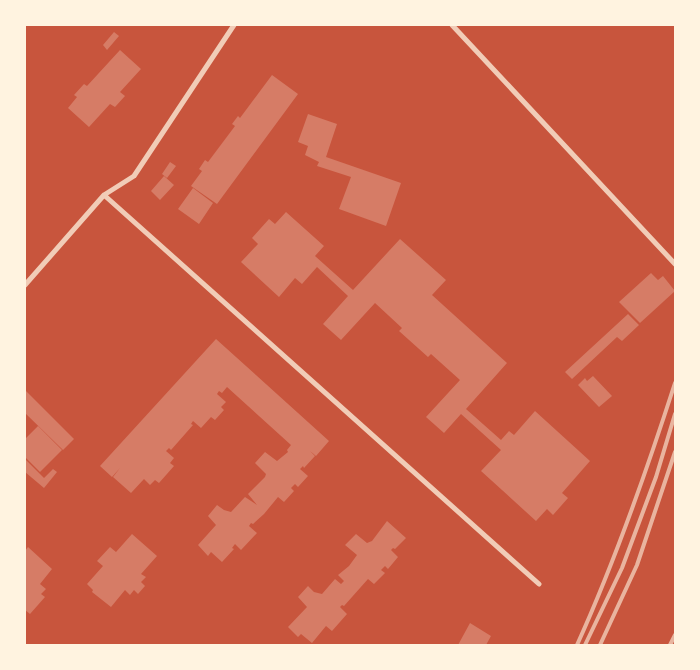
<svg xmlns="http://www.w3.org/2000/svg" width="700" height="670" font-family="Commissioner,sans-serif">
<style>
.building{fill:#d67c66}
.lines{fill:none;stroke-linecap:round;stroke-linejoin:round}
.minor{stroke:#f1ccb7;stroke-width:5}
.rail{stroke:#e9b49f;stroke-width:4}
</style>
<rect width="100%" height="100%" fill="#c8553d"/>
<path class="building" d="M114,32L119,36L107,50L103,45Z
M120,50L141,69L120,92L125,96L115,107L110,104L89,127L68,108L77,97L74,95L84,84L87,86Z
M272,75L298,94L217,204L191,186L202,171L199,169L205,160L208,162L235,126L232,124L238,116L240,118Z
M308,114L337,124L326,157L401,183L386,226L339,209L351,177L317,166L319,162L305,155L308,146L298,142Z
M170,162L176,166L167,178L162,174Z
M164,176L174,185L160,200L151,191Z
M193,188L213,203L199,224L178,209Z
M286,212L324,246L315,256L353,290L400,239L446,280L432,295L507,363L466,409L501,440L509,431L514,435L535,411L590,461L562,493L568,498L553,515L547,509L536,521L481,471L501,450L461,414L444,433L426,417L460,380L431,354L428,357L399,331L402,328L375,303L341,340L323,324L348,296L317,267L302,284L295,278L279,297L241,262L258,244L252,238L269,219L275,224Z
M651,273L658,280L663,276L675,291L640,323L619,302Z
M628,314L639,325L622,341L617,337L572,379L565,372Z
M216,339L329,441L316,456L310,451L315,456L304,468L303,466L300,469L308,476L298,487L295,484L291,488L294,491L284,502L278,497L264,514L253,524L251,523L249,526L257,533L241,550L235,544L232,548L234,549L222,562L211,552L208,556L198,545L216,525L208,516L217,505L224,510L231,512L245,497L257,505L248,494L265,477L266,474L255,463L265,452L277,461L288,452L287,450L291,445L227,387L222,393L219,391L217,394L226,402L221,407L224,410L215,420L211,417L201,428L193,421L191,424L193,425L171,450L169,448L166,451L174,458L170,463L174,466L159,483L155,480L150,485L144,479L131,493L113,477L120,468L112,477L100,466Z
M593,376L612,396L599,407L578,385L585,378L587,381Z
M25,390L74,439L63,450L25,413Z
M38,426L62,450L40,472L25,457V439Z
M25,459L44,478L53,469L57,472L44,488L25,472Z
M387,521L406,538L395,549L393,548L391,550L398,557L388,569L385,566L381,570L385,573L374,584L368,579L344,606L342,605L340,607L347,614L332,631L326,626L312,643L301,634L298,637L288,627L307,607L298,597L308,586L314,592L322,594L335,579L341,584L344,581L338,575L349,566L357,555L345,545L356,534L367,543L372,541Z
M132,534L157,556L141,574L146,577L141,582L145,586L138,594L134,590L130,595L125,590L111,607L92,592L93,590L87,584L103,566L97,561L110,547L116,552Z
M28,547L52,569L40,584L46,589L41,594L45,597L30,614L25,610V551Z
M470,623L491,636L486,645H458Z"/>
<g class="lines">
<path class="minor" d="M452,25L675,264
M104,195L539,584
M25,285L104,195L134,176L234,25"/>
<path class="rail" d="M577,645C616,559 646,473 675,383
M585,645L622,568L656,477L675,414
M600,645L637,565L675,452
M670,645L675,635"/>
</g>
<rect width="700" height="670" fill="none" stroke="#fff3e0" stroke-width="52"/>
</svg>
